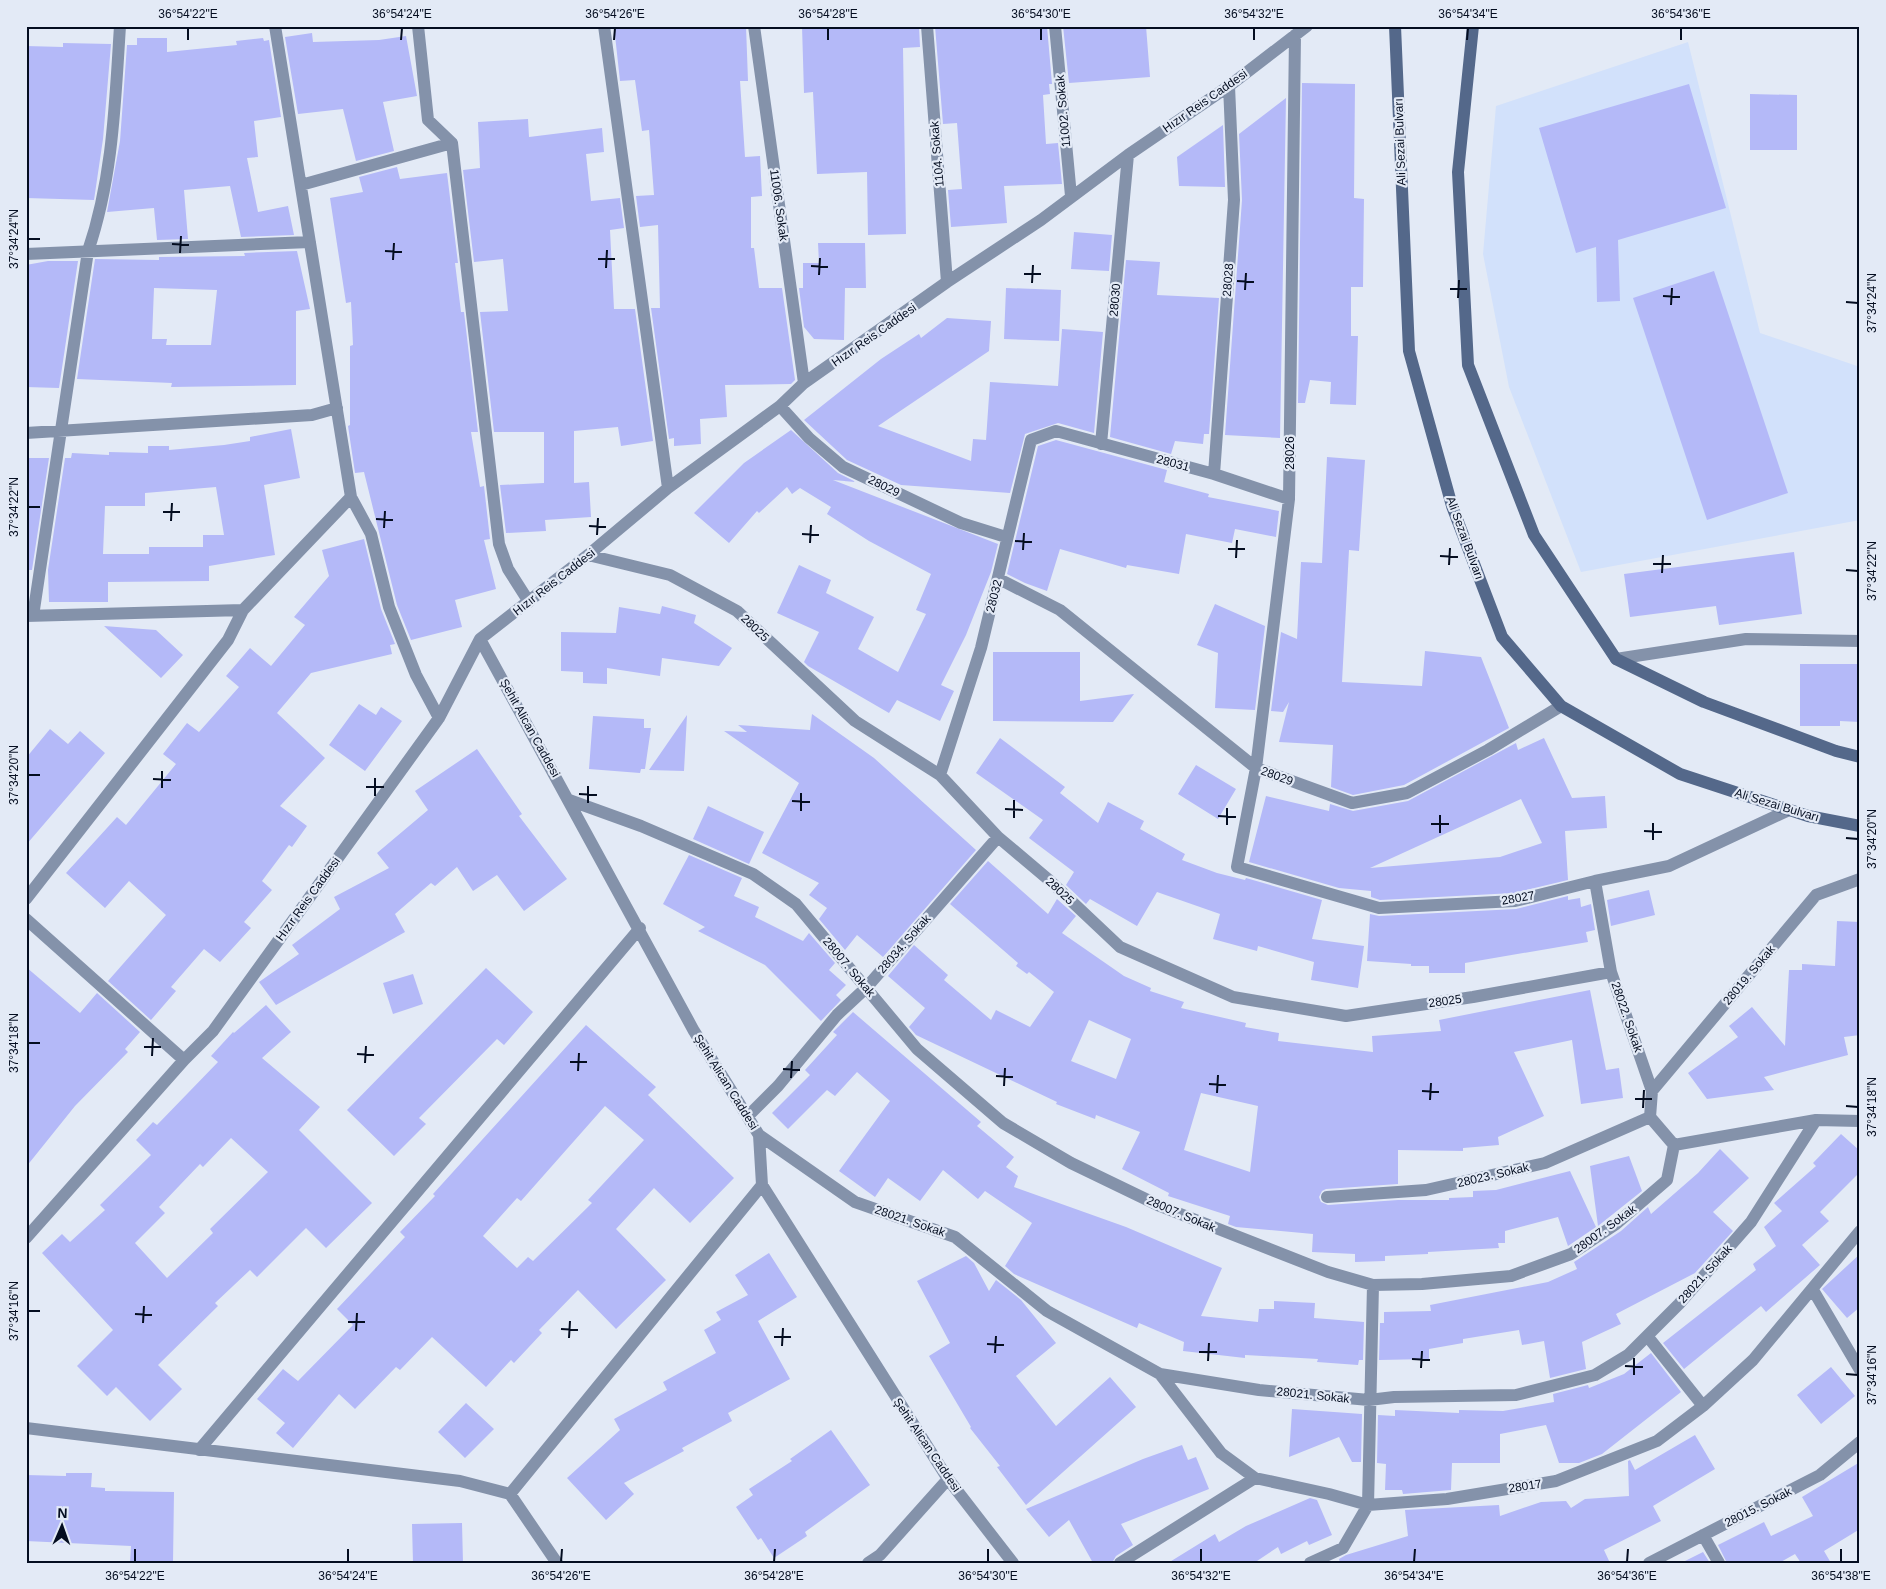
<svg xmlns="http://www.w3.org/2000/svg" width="1886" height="1589" font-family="Arial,sans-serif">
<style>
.built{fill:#d2e1fb}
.building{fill:#b4b9f8;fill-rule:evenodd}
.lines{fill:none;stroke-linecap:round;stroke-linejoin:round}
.street{stroke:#8492aa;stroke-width:12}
.secondary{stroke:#54688a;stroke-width:12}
.ticks{fill:none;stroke:#040d20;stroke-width:2}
.labels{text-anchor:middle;stroke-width:4.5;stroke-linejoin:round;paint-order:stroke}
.street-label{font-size:12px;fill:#040d20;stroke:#e3eaf6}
.neatline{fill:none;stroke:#040d20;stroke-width:2}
.ticks-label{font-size:12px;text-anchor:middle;fill:#040d20}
</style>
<rect width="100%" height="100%" fill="#e3eaf6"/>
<path class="built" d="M1688,42L1760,333L1860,367V520L1581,572L1509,387L1483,254L1496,106Z"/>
<path class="building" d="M614,26H746L748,81H740L745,157L760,156L762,196L751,197V248H754L759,288H782L795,380L791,384L725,385L727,417L700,419L701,444L674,446V438L669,439L651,308H660L658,225L640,227L636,196L654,195L649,130L642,131L635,80L620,81Z
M802,26H919L920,47L903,48L906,234L868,235L867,172L817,174L813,92L804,93Z
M935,26H1047L1052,84H1049L1050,94L1043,95L1046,144L1058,143L1062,184L1004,186L1007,223L951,227L948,190L962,189L957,123L943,124Z
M1063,26H1146L1150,77L1069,83Z
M312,33L313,42L379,40L406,36L417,96L383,102L394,151L356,161L343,109L298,114L285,37Z
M137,38H167V52L237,45L236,41L263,38L264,41L269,40L281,117L254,121L258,157L247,158L258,212L288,206L294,235L241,237L230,186L184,190L188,239L157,240L154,208L107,212L120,141L127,45H137Z
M63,43L111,44L103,139L94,200L26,198V46L63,47Z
M1302,83L1355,84L1354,198L1364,199L1363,287H1351V336H1358L1356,405L1330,404L1331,382L1310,380L1305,403H1298Z
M1689,84L1726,208L1618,240L1620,301L1597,302L1596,247L1576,253L1539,128Z
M1750,94L1797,95V150H1750Z
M1286,98L1280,438L1225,435L1242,200L1239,134Z
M528,119L529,137L602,128L604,152L586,154L591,201L620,198L624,228L610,230L614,309H635L653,441L621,446L618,427L574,431V483L589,482L591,517L545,520L546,531L506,533L500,485L544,483V432H494L480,312L508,311L503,259L474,262L463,170L480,168L478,122Z
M1223,125L1225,187L1179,186L1177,157Z
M397,167L400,179L447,173L458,263H455L461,312H464L478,432H471L480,487L484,486L490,539L484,540L496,589L455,600L462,627L411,640L397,605L364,472L355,473L348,426L350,425V346L353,345L351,302L346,303L330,198L363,192L359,177Z
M1074,232L1112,235L1109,271L1071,269Z
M818,243H865L866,288H845L844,340L814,339L804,327L799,288H803V263H819Z
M297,251L310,309L296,311V385L171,387L172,383L77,379L95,259L159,260V257L245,256L244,253ZM154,288L217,290L211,345H166L167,339H152Z
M1126,260L1160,262L1157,295L1219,298L1209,434H1204L1203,444L1175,441L1171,454L1110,437Z
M48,261H78L59,388L26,387V265Z
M1714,271L1788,493L1707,520L1633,298Z
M1006,288L1061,290L1059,341L1004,339Z
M947,318L991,321L989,351L878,426L971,461L973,439L986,440L990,382L1058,386L1062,329L1103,332L1094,433L1058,423L1025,434L1010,493L901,485L847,460L804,420L881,359L919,334L921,338Z
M291,429L300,478L264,485L275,555L209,566V581L108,582V602H49L48,570L65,458H71L72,453L109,455V452L148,453V446H169V450L224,445L250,441V437ZM216,487L224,535H203V547H149V554H103L105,506H145V493Z
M791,430L838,473L856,482L833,480L998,544L991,572L966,635L941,685L954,691L940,721L897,700L889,713L808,666L804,662L819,632L777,613L799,565L831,580L826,593L874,617L858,649L898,672L926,614L916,610L931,574L869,541L827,514L831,507L800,488L792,494L787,487L759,513L757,511L729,543L694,513L744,463Z
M1056,440L1167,470L1164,482L1209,494L1208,497L1279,511L1276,537L1235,529L1232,543L1186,534L1179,574L1127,565L1126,568L1060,549L1047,591L1025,583L1007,574L1038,446Z
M1327,457L1365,460L1359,551L1349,550L1342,682L1422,686L1425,651L1481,657L1509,728L1404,785L1353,795L1331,787L1333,745L1279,742L1289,702L1283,712L1271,711L1281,632L1297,639L1301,562L1322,563Z
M26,458H49L32,570H26Z
M364,539L381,609L395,644L390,645L392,654L311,673L277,713L325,758L280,806L307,826L292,847L289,845L262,881L272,890L244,922L251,928L220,962L204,949L171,987L176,991L151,1020L108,981L166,915L129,881L105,908L66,873L117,817L126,825L176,764L163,754L187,723L199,732L239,687L226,676L250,648L271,666L305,625L294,617L329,576L322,550Z
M1794,552L1802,614L1719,625L1716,606L1630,617L1624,574Z
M1215,604L1265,626L1255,710L1215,708L1218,653L1197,645Z
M662,606L696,615L694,623L732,648L719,666L662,658L660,676L607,668V684L583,683V672L561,671V632L616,633L619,607L660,614Z
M104,626L156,630L183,655L161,678Z
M993,652H1080V701L1134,694L1113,722L993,721Z
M1800,664H1860V722L1840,721V726H1800Z
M359,704L376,715L381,707L402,721L365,771L329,745Z
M812,714L874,758L976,850L883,957L857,935L845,950L819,919L827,908L809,895L819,883L762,853L799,783L724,731L747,732L738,725L810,730Z
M687,715L684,771L649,770Z
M593,716L644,719V728H651L645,769H641L640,773L589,769Z
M50,729L68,744L80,731L105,753L26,845V758Z
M1000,738L1065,787L1060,793L1098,823L1108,802L1144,821L1140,829L1185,854L1182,860L1217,873L1245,880L1246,878L1322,900L1312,939L1364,946L1358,988L1311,980L1314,962L1258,946L1257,951L1213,939L1220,914L1157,892L1137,926L1090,899L1086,904L1066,885L1074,872L1029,838L1043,820L976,773Z
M1544,738L1572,798L1605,796L1607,828L1565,831L1568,880L1514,893L1380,900L1371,897V891L1339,888L1249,862L1266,796L1329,811L1330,804L1353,811L1408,801L1516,743L1518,750ZM1521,799L1542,843L1500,857L1370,868Z
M477,749L522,814L519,816L567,879L524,911L497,875L473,891L457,867L435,886L431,883L395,914L405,932L276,1005L259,982L299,954L292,945L340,909L334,897L389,868L377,853L428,810L415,791Z
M1196,765L1236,789L1218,819L1178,794Z
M708,806L764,832L749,864L693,839Z
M689,855L742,878L734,896L759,907L755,917L803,941L809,933L835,963L829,970L846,985L836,995L841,1000L821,1021L765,965L698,931L705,927L663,904Z
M988,861L1048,914L1057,899L1076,916L1062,933L1124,976L1151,988L1150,991L1184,1002L1181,1008L1246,1023L1245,1027L1279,1033L1278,1041L1373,1052L1372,1036L1441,1031L1439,1020L1590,990L1606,1070L1619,1068L1623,1098L1581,1104L1572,1040L1514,1052L1544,1116L1498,1137L1499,1145L1463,1148V1151L1398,1150V1184L1326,1189L1322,1191L1319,1197L1321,1202L1328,1205L1398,1200H1449V1198L1473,1197V1191L1496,1190L1570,1171L1596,1227L1568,1246L1558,1217L1505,1231V1243H1498L1499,1248L1428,1252V1254L1385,1256V1261L1355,1262V1254L1312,1252L1313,1234L1236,1227L1228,1224L1230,1216L1168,1196L1169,1193L1122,1169L1140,1132L1096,1115L1095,1119L1056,1104L1057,1102L916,1035L909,1027L925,1008L888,976L914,945L948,975L944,980L991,1020L996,1010L1030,1027L1054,992L1029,972L1027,974L1016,966L1018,963L950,904ZM1089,1020L1131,1039L1116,1079L1071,1061ZM1201,1093L1258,1106L1250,1172L1184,1150Z
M1649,890L1655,915L1611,926L1607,900Z
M1568,896V900L1580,898L1581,907L1591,904L1595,930L1586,932L1588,942L1465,963V973H1429V966H1411V964L1367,961L1370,914L1379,916L1516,909Z
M1837,921L1860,922V1035L1844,1037L1848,1055L1764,1077L1774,1090L1707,1099L1688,1073L1738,1037L1729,1026L1752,1007L1785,1046L1789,970H1802V964L1835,966Z
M26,967L80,1013L97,993L140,1032L125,1049L128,1052L75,1106L26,1167Z
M486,968L533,1012L504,1045L497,1039L419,1118L426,1124L394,1156L347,1110Z
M413,974L423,1004L393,1014L383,983Z
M266,1005L291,1032L262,1058L320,1107L299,1130L372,1203L326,1248L306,1228L257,1277L250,1270L215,1303L218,1306L158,1365L182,1389L150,1421L116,1387L107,1396L77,1366L113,1330L42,1253L62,1234L70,1242L105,1210L100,1205L151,1155L136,1140L153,1122L157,1125L218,1062L211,1056L233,1032L234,1033ZM231,1138L268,1172L210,1229L213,1233L167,1278L135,1243L165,1213L159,1207L200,1164L203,1167Z
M853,1012L981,1122L977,1126L1014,1157L1006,1167L1018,1176L1014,1187L1126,1227L1222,1268L1201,1316L1258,1322L1259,1309H1274V1301L1315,1303L1314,1318L1364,1322L1363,1360H1359L1358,1365L1317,1362L1318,1359L1245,1355V1358L1183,1351L1184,1342L1139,1323L1137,1328L1014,1274L1005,1266L1032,1223L985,1191L978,1199L943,1170L920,1201L888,1178L875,1197L839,1171L890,1101L857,1072L835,1096L827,1090L788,1129L772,1113L810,1075L805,1070L837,1035L833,1032Z
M586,1025L656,1087L648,1095L734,1178L690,1223L654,1188L616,1229L666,1280L616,1329L578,1290L539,1330L542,1333L514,1363L511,1360L486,1387L432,1337L400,1370L396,1367L355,1409L339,1394L293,1448L276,1433L285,1423L257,1399L283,1369L298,1381L353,1325L337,1309L405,1237L400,1232L435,1196L433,1194ZM605,1106L644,1140L588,1200L592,1203L533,1261L528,1257L517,1268L483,1236L517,1198L521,1201Z
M1841,1134L1860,1151V1172L1820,1212L1829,1221L1802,1245L1820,1265L1766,1312L1761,1306L1684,1369L1663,1343L1756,1270L1753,1264L1776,1246L1764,1227L1782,1211L1774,1203L1816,1166L1813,1163Z
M1720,1149L1749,1178L1713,1212L1733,1231L1695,1273L1616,1314L1621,1324L1582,1342L1586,1369L1550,1378L1544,1341L1522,1345L1519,1330L1463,1339V1343L1429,1349V1359L1379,1360L1380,1323H1384V1312L1431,1311L1430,1305L1548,1282L1577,1269L1574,1262L1621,1231L1648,1207L1651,1214L1698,1173Z
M1629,1156L1642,1191L1598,1226L1590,1166Z
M769,1253L797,1297L758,1321L790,1379L728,1413L732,1421L682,1448L684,1451L624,1483L634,1494L606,1520L567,1478L620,1430L614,1419L667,1390L663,1382L716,1353L704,1330L721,1320L716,1312L748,1295L735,1275Z
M1860,1254V1307L1847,1318L1822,1289Z
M966,1256L974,1263L989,1291L996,1280L1021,1300L1056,1343L1016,1376L1056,1426L1110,1377L1136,1407L1026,1505L997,1467L1000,1466L970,1428L971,1427L929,1356L950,1343L917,1281Z
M1651,1353L1681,1392L1602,1454L1579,1463H1559L1546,1425L1500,1434V1463H1452L1451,1490L1403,1494L1402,1490H1385L1386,1464L1377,1463L1378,1415L1395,1416V1410L1459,1413V1410L1503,1411L1554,1402L1553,1394L1588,1385L1589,1388L1624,1374Z
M1831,1367L1855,1396L1821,1424L1797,1395Z
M466,1403L494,1429L465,1458L438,1432Z
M1292,1409L1362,1414L1361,1462H1352L1339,1437L1289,1457Z
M831,1430L870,1485L805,1532L807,1536L774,1558L761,1538L758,1540L736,1507L753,1495L749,1489L792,1461L790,1459Z
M1695,1435L1715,1469L1653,1506L1661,1521L1604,1550L1610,1563H1340L1339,1559L1346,1555L1408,1536L1405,1510L1499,1505L1500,1516L1541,1502L1566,1501L1571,1508L1585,1499L1629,1496L1628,1461L1630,1460L1635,1470Z
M1182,1445L1188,1460L1196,1457L1209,1489L1121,1524L1133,1545L1116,1556L1112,1563H1093L1069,1520L1049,1537L1026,1509L1143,1459Z
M1860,1462V1529L1824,1551L1831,1563H1801L1795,1554L1779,1563H1727L1718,1545L1764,1522L1771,1536L1813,1516L1802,1497Z
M66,1473H92L91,1487L105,1488V1491L174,1492L173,1563H130L131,1546L26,1541V1475L66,1476Z
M1310,1498L1317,1500L1332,1535L1309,1545L1307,1541L1281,1554L1278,1547L1254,1563H1168L1215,1534L1219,1542L1246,1526Z
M462,1523L463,1563H413L412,1524Z
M1703,1552L1710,1563H1681Z"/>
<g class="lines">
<path class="street" d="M275,26L351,497L371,534L389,607L416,675L439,718
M418,26L428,120L452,143L499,544L508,569L529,602
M604,26L668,488
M754,26L804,383
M927,26L947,282
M1055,26L1071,196
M1295,35L1289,499L1256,768L1237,867L1379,908L1515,901L1595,881L1669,866L1789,810
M301,185L452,143
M26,254L310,242
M780,406L809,438L843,467L961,523L1006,537
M26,433L312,415L337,408
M1101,444L1128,155
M1214,474L1234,200L1229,86
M588,555L670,575L737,611L855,721L940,775L998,837L1049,880L1120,947L1233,997L1346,1016L1473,997L1611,972
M999,579L1060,610L1256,768L1352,803L1407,793L1488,750L1561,706
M26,616L243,610
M33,616L88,251C113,178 115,103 120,26
M480,639L694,1031L759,1135L762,1185L948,1479L1013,1563
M1616,659L1746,639L1860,641
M940,775L981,648L1031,440L1056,431L1214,474L1289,499
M569,800L641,826L753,874L796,904L917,1049L1003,1123L1071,1163L1160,1206L1328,1272L1373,1285L1422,1284L1511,1276L1571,1254L1616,1224L1667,1180L1674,1145
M1595,881L1611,972L1652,1091L1650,1117L1674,1145
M26,899L228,640L243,610L351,497
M26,919L184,1060
M1652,1091L1816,895L1860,879
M748,1116L778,1086L837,1015L866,988L998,837
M759,1135L855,1202L955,1237L1047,1311L1160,1374L1259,1390L1369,1400L1394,1397L1516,1395L1595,1375L1628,1355L1679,1304L1751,1222L1816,1120
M1674,1145L1816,1120L1860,1121
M1327,1197L1426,1190L1545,1163L1650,1117
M26,1238L184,1060L213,1031L439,718L480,639L588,555L668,488L780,406L804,383L947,282L1041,220L1128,155L1229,86L1307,26
M1813,1290L1860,1370
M1648,1337L1703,1406
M1160,1374L1221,1453L1255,1478
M26,1428L460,1481L510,1494L557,1563
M199,1450L640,928
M510,1494L762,1185
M1703,1535L1719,1563
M868,1563L880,1555L948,1479
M1120,1563L1255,1478L1329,1494L1368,1505L1447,1499L1556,1481L1657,1441L1703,1406L1753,1360L1860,1231
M1310,1563L1343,1548L1368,1505L1373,1285
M1649,1563L1820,1475L1860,1442"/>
<path class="secondary" d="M1395,26L1409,351L1452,506L1502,637L1561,706L1680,774L1808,816L1860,826
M1473,26L1458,172L1468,365L1534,535L1616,659L1704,702L1836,751L1860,757"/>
</g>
<path class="ticks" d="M188,40V28M401,40L402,28M614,40L615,28M828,40V28M1041,40V28M1254,40V28M1467,40L1468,28M1681,40V28M28,239H40M172,244L189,245M385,251L402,252M180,253L181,236M598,259H615M393,260L394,243M811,266L828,267M606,268L607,250M1024,274H1041M819,275L820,258M1237,281L1254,282M1032,283L1033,265M1450,289H1467M1245,290L1246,273M1663,296L1680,297M1458,298L1459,280M1846,302L1858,303M1671,305L1672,288M28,507H40M163,512H180M376,519L393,520M171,521L172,503M589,526L606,527M384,528L385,511M802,534L819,535M597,535L598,518M1015,541L1032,542M810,543L811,525M1228,549H1245M1023,550L1024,533M1440,556L1458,557M1236,558L1237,540M1653,564H1671M1449,565L1450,548M1846,570L1858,571M1662,573L1663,555M28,775H40M153,779L171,780M366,787H384M162,788V771M579,794L597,795M375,796V778M792,801L810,802M588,803V786M1005,809L1023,810M801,811V793M1218,816L1236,817M1014,818V800M1431,824H1449M1227,825V808M1644,831L1662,832M1440,833V815M1846,838L1858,839M1653,840V823M28,1043H40M144,1047H161M357,1054L374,1055M152,1056L153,1038M570,1062H587M365,1063L366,1046M783,1069L800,1070M578,1071L579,1053M996,1076L1013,1077M791,1078L792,1061M1209,1084L1226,1085M1004,1086L1005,1068M1422,1091L1439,1092M1217,1093L1218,1075M1635,1099H1652M1430,1100L1431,1083M1846,1106L1858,1107M1643,1108L1644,1090M28,1311H40M135,1314L152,1315M348,1322H365M143,1323L144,1306M561,1329L578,1330M356,1331L357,1313M774,1337H791M569,1338L570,1321M987,1344L1004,1345M782,1346L783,1328M1199,1352H1217M995,1353L996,1336M1412,1359L1430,1360M1208,1361L1209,1343M1625,1366L1643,1367M1421,1368L1422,1351M1846,1374L1858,1375M1634,1375V1358M135,1562V1549M348,1562V1549M561,1562L562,1549M774,1562L775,1549M988,1562V1549M1201,1562V1549M1414,1562L1415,1549M1627,1562L1628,1549M1841,1562V1549"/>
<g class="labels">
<g class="street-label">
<text transform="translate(1205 101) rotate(-35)" y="4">Hızır Reis Caddesi</text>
<text transform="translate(1063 111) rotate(-95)" y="4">11002. Sokak</text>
<text transform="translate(1400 142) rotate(-92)" y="4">Ali Sezai Bulvarı</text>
<text transform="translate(937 154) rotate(-95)" y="4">1104. Sokak</text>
<text transform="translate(779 205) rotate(82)" y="4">11006. Sokak</text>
<text transform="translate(1228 280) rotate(-86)" y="4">28028</text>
<text transform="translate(1115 300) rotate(-85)" y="4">28030</text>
<text transform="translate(874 335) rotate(-35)" y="4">Hızır Reis Caddesi</text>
<text transform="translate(1290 453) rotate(-90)" y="4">28026</text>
<text transform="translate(1173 463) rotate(15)" y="4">28031</text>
<text transform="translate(884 486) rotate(26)" y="4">28029</text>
<text transform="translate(1465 538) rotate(70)" y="4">Ali Sezai Bulvarı</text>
<text transform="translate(554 582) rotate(-38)" y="4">Hızır Reis Caddesi</text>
<text transform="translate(994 596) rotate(-76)" y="4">28032</text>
<text transform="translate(755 628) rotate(44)" y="4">28025</text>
<text transform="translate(530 728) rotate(61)" y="4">Şehit Alican Caddesi</text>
<text transform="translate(1277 776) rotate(20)" y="4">28029</text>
<text transform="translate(1777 805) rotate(17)" y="4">Ali Sezai Bulvarı</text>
<text transform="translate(1060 891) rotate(43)" y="4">28025</text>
<text transform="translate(1518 898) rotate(-10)" y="4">28027</text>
<text transform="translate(308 899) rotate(-54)" y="4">Hızır Reis Caddesi</text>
<text transform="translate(904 944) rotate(-49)" y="4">28034. Sokak</text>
<text transform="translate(849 967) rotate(50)" y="4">28007. Sokak</text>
<text transform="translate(1749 975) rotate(-50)" y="4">28019. Sokak</text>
<text transform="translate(1445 1001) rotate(-8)" y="4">28025</text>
<text transform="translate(1627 1017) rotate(71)" y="4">28022. Sokak</text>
<text transform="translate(726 1082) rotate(58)" y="4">Şehit Alican Caddesi</text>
<text transform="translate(1493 1175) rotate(-13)" y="4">28023. Sokak</text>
<text transform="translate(1181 1214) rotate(23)" y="4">28007. Sokak</text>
<text transform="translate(910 1221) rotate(19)" y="4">28021. Sokak</text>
<text transform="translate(1605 1229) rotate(-36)" y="4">28007. Sokak</text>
<text transform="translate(1705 1274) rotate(-48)" y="4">28021. Sokak</text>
<text transform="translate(1313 1395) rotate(6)" y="4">28021. Sokak</text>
<text transform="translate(927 1445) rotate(56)" y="4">Şehit Alican Caddesi</text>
<text transform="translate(1525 1486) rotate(-9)" y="4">28017</text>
<text transform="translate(1758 1507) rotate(-27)" y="4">28015. Sokak</text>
</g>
</g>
<rect width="1886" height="1589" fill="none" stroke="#e3eaf6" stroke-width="55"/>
<g transform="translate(62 1526) rotate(2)" stroke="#e3eaf6" stroke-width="4" paint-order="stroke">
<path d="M0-4L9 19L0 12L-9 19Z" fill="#040d20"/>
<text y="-8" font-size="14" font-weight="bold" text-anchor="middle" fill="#040d20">N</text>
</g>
<rect x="28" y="28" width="1830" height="1534" class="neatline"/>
<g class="ticks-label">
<text x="188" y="18">36°54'22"E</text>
<text x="402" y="18">36°54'24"E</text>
<text x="615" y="18">36°54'26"E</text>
<text x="828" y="18">36°54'28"E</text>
<text x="1041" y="18">36°54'30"E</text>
<text x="1254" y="18">36°54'32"E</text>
<text x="1468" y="18">36°54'34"E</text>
<text x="1681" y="18">36°54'36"E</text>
<text transform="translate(14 239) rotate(-90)" y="4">37°34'24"N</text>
<text transform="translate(1872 303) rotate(-90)" y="4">37°34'24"N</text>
<text transform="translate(14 507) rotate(-90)" y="4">37°34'22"N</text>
<text transform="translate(1872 571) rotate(-90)" y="4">37°34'22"N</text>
<text transform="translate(14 775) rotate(-90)" y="4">37°34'20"N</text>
<text transform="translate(1872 839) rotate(-90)" y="4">37°34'20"N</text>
<text transform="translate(14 1043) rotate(-90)" y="4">37°34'18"N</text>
<text transform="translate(1872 1107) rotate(-90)" y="4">37°34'18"N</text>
<text transform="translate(14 1311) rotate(-90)" y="4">37°34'16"N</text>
<text transform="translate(1872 1375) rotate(-90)" y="4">37°34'16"N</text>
<text x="135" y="1580">36°54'22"E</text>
<text x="348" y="1580">36°54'24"E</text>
<text x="561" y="1580">36°54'26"E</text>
<text x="774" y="1580">36°54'28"E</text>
<text x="988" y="1580">36°54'30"E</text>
<text x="1201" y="1580">36°54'32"E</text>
<text x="1414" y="1580">36°54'34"E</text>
<text x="1627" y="1580">36°54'36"E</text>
<text x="1841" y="1580">36°54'38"E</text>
</g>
</svg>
